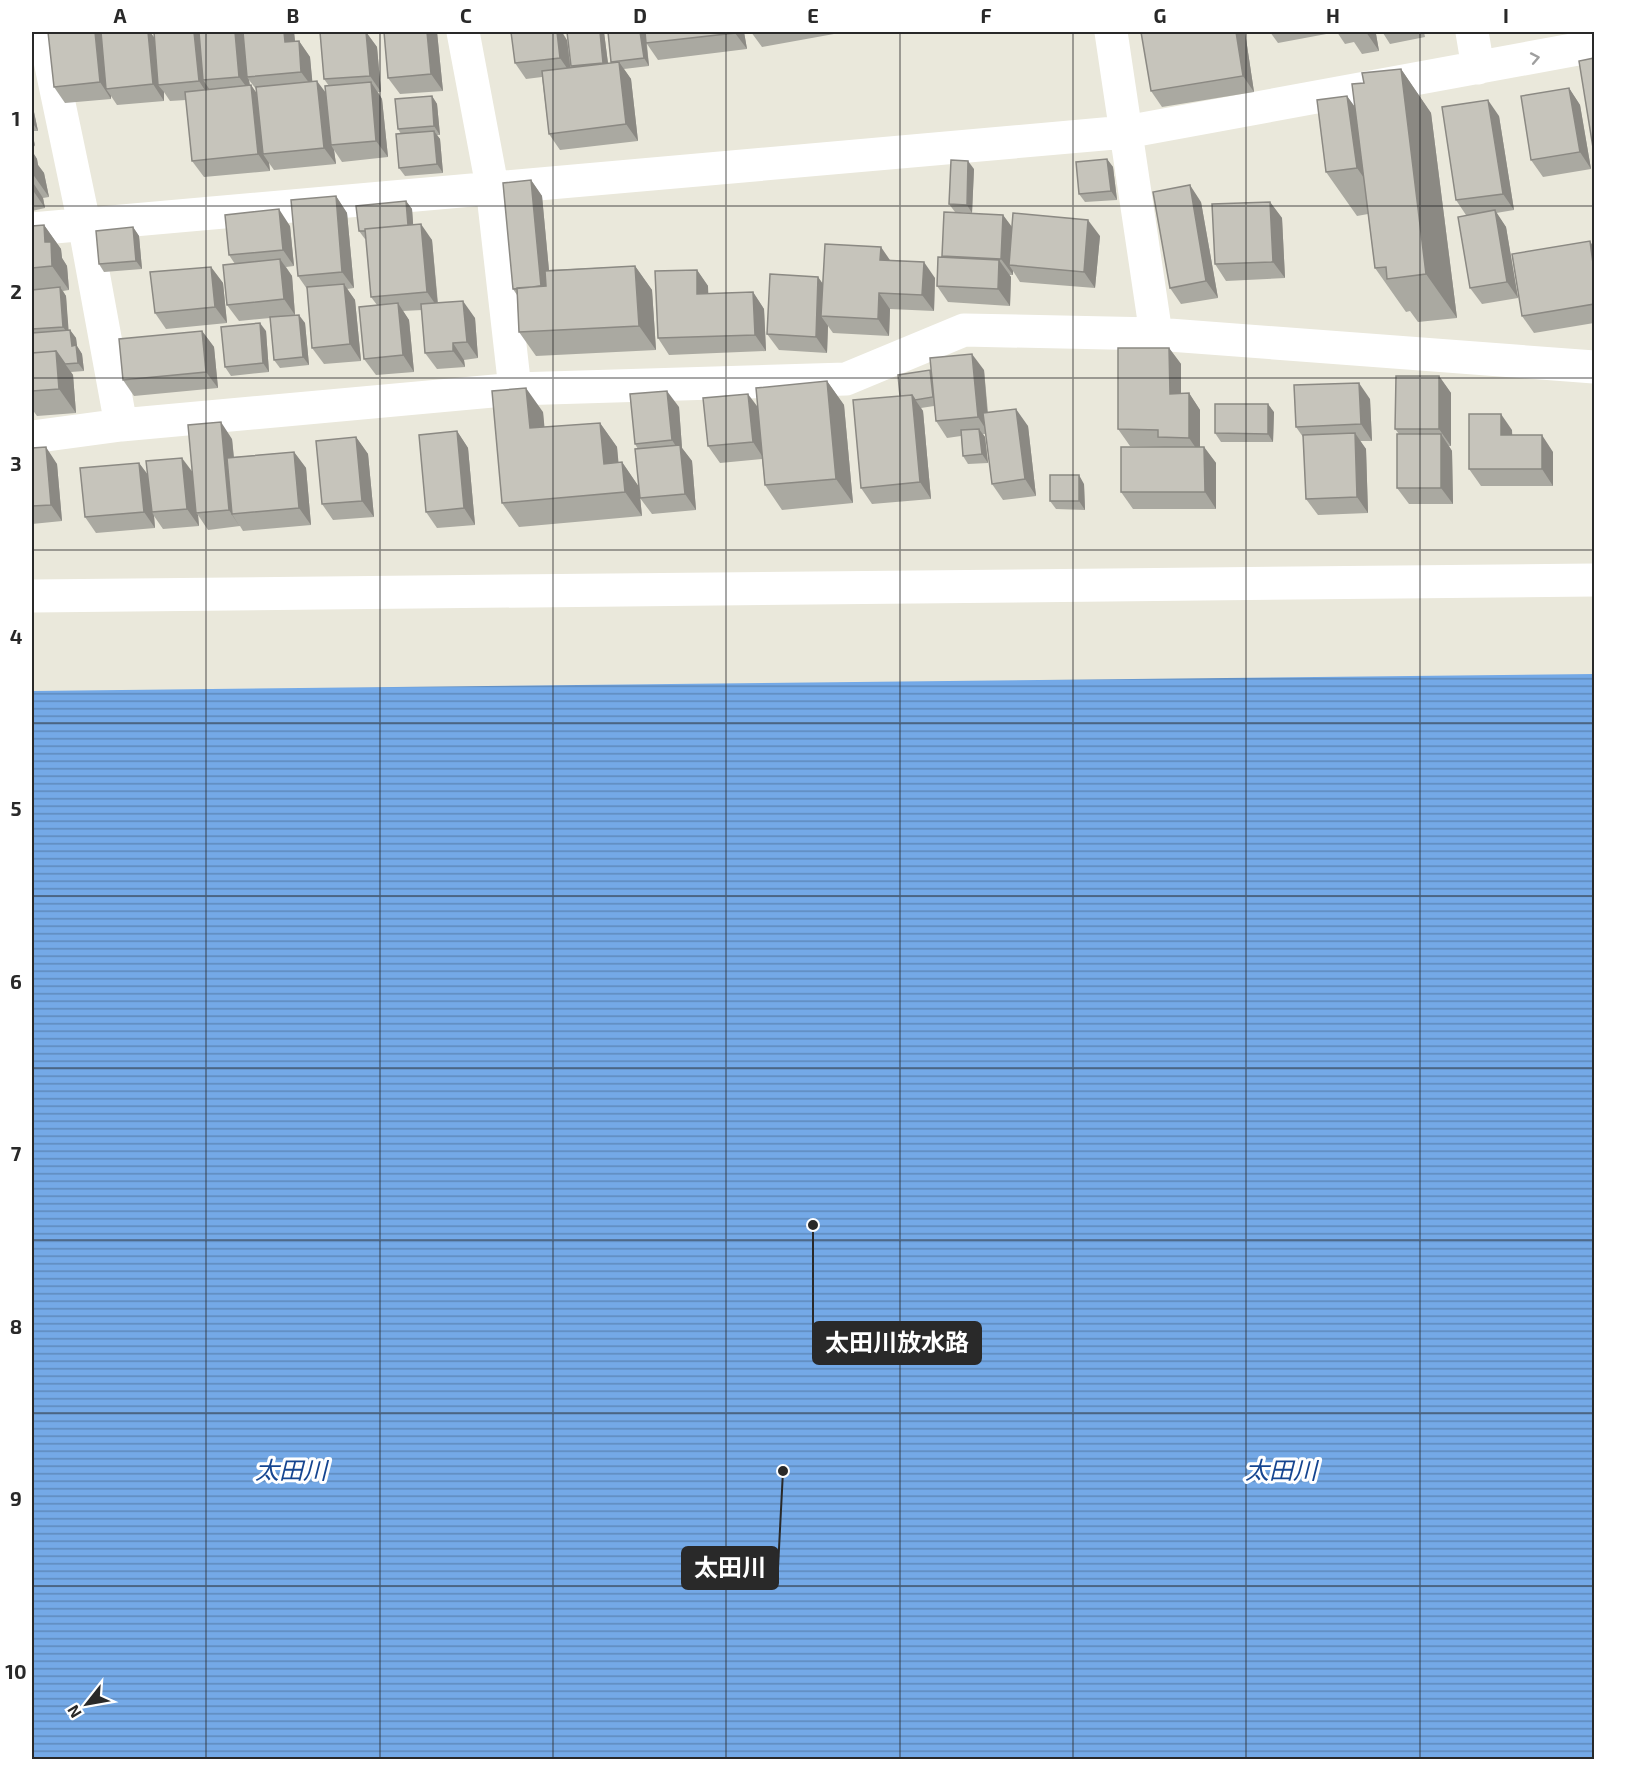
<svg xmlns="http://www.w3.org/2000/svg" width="1626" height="1791" font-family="'Exo 2','Noto Sans JP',sans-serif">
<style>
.water{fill:url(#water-rules)}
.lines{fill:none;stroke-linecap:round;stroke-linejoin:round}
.minor{stroke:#fff;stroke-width:33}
.wall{fill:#aaa9a1;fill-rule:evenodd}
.shaded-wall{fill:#8b8983}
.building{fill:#c6c4bb;stroke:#8b8983;stroke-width:1.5}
.oneway{stroke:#9f9f9f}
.grid{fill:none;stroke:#292929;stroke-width:1.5;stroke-opacity:0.55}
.labels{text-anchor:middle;stroke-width:6;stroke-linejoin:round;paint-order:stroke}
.water-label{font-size:24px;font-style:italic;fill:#154590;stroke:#fff}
.leader{fill:none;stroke:#292929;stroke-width:2}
.callout-dot{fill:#292929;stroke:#fff;stroke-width:2}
.callout{fill:#292929;stroke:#292929;stroke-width:2}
.callout-label{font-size:24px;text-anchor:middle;font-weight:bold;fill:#fff}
.neatline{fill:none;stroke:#292929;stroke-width:2}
.grid-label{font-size:20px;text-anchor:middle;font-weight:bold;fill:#292929}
</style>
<defs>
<pattern id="water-rules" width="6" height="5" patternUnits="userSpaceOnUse" patternTransform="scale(1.5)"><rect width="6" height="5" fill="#74a9e7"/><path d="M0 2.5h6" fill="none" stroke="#5f8abb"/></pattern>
</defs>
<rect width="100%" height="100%" fill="#eae8db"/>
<path class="water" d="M1594,674V1759H32V691Z"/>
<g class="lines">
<path class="minor" d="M44,32L84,223L121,425
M463,32L492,186L515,389
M1111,32L1156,334
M1472,32L1478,68
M32,229L1126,132L1594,46
M32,437L121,425L515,389L846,379L964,330L1156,334L1594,367
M32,596L1594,580"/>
</g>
<path class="wall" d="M150,32L154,37L243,35V32H294L295,41H299L310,57L312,81L326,93L329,86L324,79L320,32H366L377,47L381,92H378L382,99L388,157L342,162L334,150L336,164L274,170L269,163L270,171L204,177L192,161L186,100L170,101L164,92V101L117,105L111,96V99L65,103L54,87ZM249,80L256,89V93L251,85H250Z
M437,32L443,91L400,94L388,78Z
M567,32H604L608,64L612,63L611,62L608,32H744L747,49L658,60L647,44L649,66L624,69L631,79L638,141L560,150L549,134L542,77L526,79L515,63L567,40L571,68H572L571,66Z
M751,32H845L762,47Z
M1022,32H1041L1023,34Z
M1245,32L1254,92L1162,107L1151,91Z
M1270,32H1424L1425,37L1390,44L1383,33L1376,34L1379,51L1362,54L1354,42L1345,44L1337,32L1278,43Z
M1401,69L1431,113L1457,318L1418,322L1410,311L1406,312L1375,268L1368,214L1357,216L1326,172L1347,96L1355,107L1364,83Z
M1569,88L1580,105L1591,169L1543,177L1531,160Z
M432,96L437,104L440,135H437L440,139L443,173L405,176L399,168L401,134L398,129Z
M32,102L38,131H32L35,146L32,147Z
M1499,116L1514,210L1496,213L1506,227L1518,298L1482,304L1470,288L1466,215L1456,200Z
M32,151L37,159L38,165L44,173L49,197L43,198L45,208L32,211Z
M1107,159L1113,167L1117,200L1085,202L1079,194Z
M974,169L972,213L955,212L949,204Z
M531,180L542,196L549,270L635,266L652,290L656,350L536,356L519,332L517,295L513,289Z
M336,196L347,213L354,288L347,289L355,300L361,361L324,364L312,348L307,289L298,276Z
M406,201L412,209L413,224L432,240L438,303L475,318L478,358L464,360L465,367L437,369L425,353L422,310L403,311L409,320L414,372L376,375L364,359L377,305L371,297L366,239H365L359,231Z
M1201,202L1218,298L1181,304L1170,288Z
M1270,202L1282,218L1285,278L1226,281L1215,264Z
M1003,215L1012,228L1100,236L1095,288L1020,282L1013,271V275H1009L1011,277L1010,306L948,302L937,286L943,257L942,256Z
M44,225L61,249L62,258L67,266L69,290L63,291L66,296L68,330H70L76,338L77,346L82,354L84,371L71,372L73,375L76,413L37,416L32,409V226Z
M290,226L294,266L286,267L292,276L295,315L305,323L309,365L280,368L274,360L270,318L239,321L227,305L235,264L229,255Z
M133,227L139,236L142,269L104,272L99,264Z
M1594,248V323L1534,333L1522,316Z
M890,260L935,278L934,311L890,309L889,336L833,333L828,326L827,353L779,350L767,334L818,277L823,284Z
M211,267L223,283L227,323L166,329L155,313Z
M697,270L708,286V294L753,292L764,309L766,351L669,355L658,338Z
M202,331L214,347L218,388L134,396L123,380Z
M266,331L269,372L231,376L225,367Z
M1169,348L1181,364V393H1189L1200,410V447H1204L1216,463V509H1133L1121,492L1165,447L1130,446L1118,429Z
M984,370L988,412L1028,426L1036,496L1003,500L992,484L986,434H983L985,437L988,463L968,464L963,456L961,436L947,438L936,421L934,406L921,408L923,411L931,499L872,504L861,488L900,396Z
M1439,376L1451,393V446H1449L1452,451L1453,504H1409L1397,488L1399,434L1395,429Z
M827,381L844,405L853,503L782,510L765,485L762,459L720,463L708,446L757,407Z
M1370,399L1372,441H1360L1366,449L1368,513L1318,515L1306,499L1303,437L1296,427Z
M679,407L682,448L692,461L696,510L652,514L640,498L638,449L635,444Z
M543,412L544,427L600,423L617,447L618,463L622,462L639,487L642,516L519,527L502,503Z
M1274,412L1273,442H1221L1215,433Z
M1512,430V435L1553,452V486H1481L1469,469Z
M457,431L468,448L475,525L437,528L426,512Z
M356,437L368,454L374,517L333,520L322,504Z
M232,439L234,457L294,452L306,468L311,525L243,531L240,526L208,530L198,515L199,526L163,529L154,516L155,528L96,533L85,517L139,463L148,475L192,472Z
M32,448L57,464L62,521L32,524Z
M1084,484L1085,510L1056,509L1050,501Z"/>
<path class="shaded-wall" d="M95,32H105L106,89L111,96V99L100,82Z
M148,32H150L159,44L158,85L164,92V101L153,84Z
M194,32H199L203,80L210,90V98L199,81Z
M235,32H241L245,37L247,77L249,80L251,93L239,77Z
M284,32H294L297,59L285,42Z
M366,32L377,47L381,92L370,76Z
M427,32H437L443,91L431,74Z
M557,32H562L567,40L571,74L560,58Z
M600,32H604L609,71L603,63Z
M640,32H645L649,66L644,58Z
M735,32H744L747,49L735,33Z
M1236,32H1245L1254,92L1243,76Z
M1366,32H1374L1376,34L1379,51Z
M299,41L310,57L313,88L301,72Z
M619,62L631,79L638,141L626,124Z
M1401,69L1431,113L1457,318L1426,274Z
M317,81L329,97L331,145L334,150L336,164L324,148Z
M371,82L382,99L388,157L376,141Z
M251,85L262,101L263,154L269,163L270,171L258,154Z
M1569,88L1580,105L1591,169L1580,152Z
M432,96L437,104L440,135L434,126Z
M1347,96L1378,140L1388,212L1357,168Z
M1488,100L1499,116L1514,210L1503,194Z
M32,102V103L38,131L32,122Z
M32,130V131L35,146L32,141Z
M434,131L440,139L443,173L437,164Z
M32,151L37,159L38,165L44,173L49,197L32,173Z
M1107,159L1113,167L1117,200L1111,191Z
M968,161L974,169L972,213L967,205Z
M531,180L542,196L552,303L541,286Z
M32,181L43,198L45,208L32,189Z
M1190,185L1201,202L1218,298L1206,281Z
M336,196L347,213L354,288L342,272Z
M406,201L412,209L414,235L408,227Z
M1270,202L1282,218L1285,278L1273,262Z
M279,209L290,226L294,266L283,250Z
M1495,210L1506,227L1518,298L1507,282Z
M1003,215L1015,231L1009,265L1013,271V275L1001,259Z
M1088,220L1100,236L1095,288L1084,272Z
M421,224L432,240L438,308L427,292Z
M44,225L61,249L62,258L67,266L69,290L52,266L45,242Z
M133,227L139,236L142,269L136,261Z
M1590,241L1594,248V271Z
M881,247L892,263L880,260Z
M280,259L292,276L295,315L284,299Z
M999,260L1011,277L1010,306L998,289Z
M924,262L935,278L934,311L922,295Z
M635,266L652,290L656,350L639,326Z
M211,267L223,283L227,323L215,307Z
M697,270L708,286L709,311L697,294Z
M818,277L829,293L821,316L828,326L827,353L816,337Z
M344,284L355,300L361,361L350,344Z
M60,287L66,296L69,335L63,327Z
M753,292L764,309L766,351L755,335Z
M879,293L890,309L889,336L878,319Z
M463,301L475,318L478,358L467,342Z
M398,303L409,320L414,372L403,355Z
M299,315L305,323L309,365L303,357Z
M260,323L266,331L269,372L263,363Z
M70,330L76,338L77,346L82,354L84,371L78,363L72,346Z
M202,331L214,347L218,388L206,372Z
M453,343L464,360L465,367L453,351Z
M1169,348L1181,364V410L1170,394Z
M56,351L73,375L76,413L59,389Z
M972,354L984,370L989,434L978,417Z
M1439,376L1451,393V446L1439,429Z
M827,381L844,405L853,503L836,479Z
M1359,383L1370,399L1372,441L1361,424Z
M526,388L543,412L547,452L530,428Z
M667,391L679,407L682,448L692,461L696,510L685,494L681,454L672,440Z
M1189,393L1200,410V454L1189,438Z
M748,394L760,410L764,459L753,442Z
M912,395L923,411L931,499L920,482Z
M1268,404L1274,412L1273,442L1268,434Z
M1016,409L1028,426L1036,496L1025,479Z
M1501,414L1512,430L1513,452L1501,435Z
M221,422L232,439L239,514H232L240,527L229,510Z
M600,423L617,447L621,488L604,464Z
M979,429L985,437L988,463L982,454Z
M457,431L468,448L475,525L464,508Z
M1355,433L1366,449L1368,513L1357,497Z
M1441,434L1452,451L1453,504L1441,488Z
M1542,435L1553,452V486L1542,469Z
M356,437L368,454L374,517L362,501Z
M46,447L57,464L62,521L51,505Z
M1204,447L1216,463V509L1205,492Z
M294,452L306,468L311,525L299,508Z
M182,458L194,474L196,513L198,515L199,526L187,509Z
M622,462L639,487L642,516L625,492Z
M139,463L151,479L152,512L154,516L155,528L144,512Z
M1079,475L1084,484L1085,510L1079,501Z"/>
<path class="building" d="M48,32H95L100,82L54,87Z
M101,32H148L153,84L106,89Z
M154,32H194L199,81L158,85Z
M199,32H235L239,77L203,80Z
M243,32H284L285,42L299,41L301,72L247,77Z
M320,32H344V33L366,32L370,76L324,79Z
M384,32H427L431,74L388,78Z
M511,32H557L560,58L515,63Z
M567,32H600L603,63L571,66Z
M608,32H640L644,58L611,62Z
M645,32H735V33L646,43Z
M1141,32H1236L1243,76L1151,91Z
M1594,58V154L1579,61Z
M619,62L626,124L549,134L542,71Z
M1401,69L1426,274L1387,279L1386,267L1375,268L1352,84L1364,83L1362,73Z
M317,81L324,148L263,154L256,87Z
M371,82L376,141L331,145L325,86Z
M251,85L258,154L192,161L185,92Z
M1569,88L1580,152L1531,160L1521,96Z
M432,96L434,126L398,129L395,99Z
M1347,96L1357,168L1326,172L1317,100Z
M1488,100L1503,194L1456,200L1442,107Z
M434,131L437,164L399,168L396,134Z
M1107,159L1111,191L1079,194L1076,162Z
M951,160L968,161L967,205L949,204Z
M531,180L541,286L513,289L503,183Z
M1190,185L1206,281L1170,288L1153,192Z
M336,196L342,272L298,276L291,200Z
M406,201L408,225L365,229V231H359L356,206Z
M1270,202L1273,262L1215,264L1212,204Z
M279,209L283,250L229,255L225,215Z
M1495,210L1507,282L1470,288L1458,217Z
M944,212L1003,215L1001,259L942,256Z
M1013,213L1088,220L1084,272L1009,265Z
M421,224L427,292L371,297L365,229Z
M44,225L45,242H51L52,266L32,268V226Z
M133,227L136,261L99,264L96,231Z
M1590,241L1594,271V304L1522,316L1512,254Z
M825,244L881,247L880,260L924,262L922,295L879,293L878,319L821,316Z
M938,257L999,260L998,289L937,286Z
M280,259L284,299L227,305L223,265Z
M635,266L639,326L519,332L517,288L546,286L545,271Z
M211,267L215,307L155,313L150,272Z
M697,270V294L753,292L755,335L658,338L655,271Z
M770,274L818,277L816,337L767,334Z
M344,284L350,344L312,348L307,287Z
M60,287L63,327L32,329V290Z
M463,301L467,342L453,343V351L425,353L421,304Z
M398,303L403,355L364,359L359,307Z
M299,315L303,357L274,360L270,317Z
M260,323L263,363L225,367L221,327Z
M70,330L72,346L76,345L78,363L65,364L56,351L32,353V333Z
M202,331L206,372L123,380L119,339Z
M1118,348H1169L1170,394L1189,393V438L1158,437V430L1118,429Z
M56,351L59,389L32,391V353Z
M972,354L978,417L936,421L930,358Z
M930,370L933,397L915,400L912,395L900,396L898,375Z
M1396,376H1439V429H1395Z
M827,381L836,479L765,485L756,388Z
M1359,383L1361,424L1296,427L1294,385Z
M526,388L530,428L600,423L604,464L622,462L625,492L502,503L492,391Z
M667,391L672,440L635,444L630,394Z
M748,394L753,442L708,446L703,398Z
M912,395L920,482L861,488L853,400Z
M1215,404H1268V434L1215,433Z
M1016,409L1025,479L992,484L983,413Z
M1469,414H1501V435H1542V469H1469Z
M221,422L229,510L196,513L188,425Z
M979,429L982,454L963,456L961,430Z
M457,431L464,508L426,512L419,435Z
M1355,433L1357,497L1306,499L1303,435Z
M1397,434H1441V488H1397Z
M356,437L362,501L322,504L316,441Z
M680,445L685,494L640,498L635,449Z
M46,447L51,505L32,506V448Z
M1121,447H1204L1205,492H1121Z
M294,452L299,508L232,514L227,458Z
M182,458L187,509L152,512L146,461Z
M139,463L144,512L85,517L80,468Z
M1050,475H1079V501H1050Z"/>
<defs><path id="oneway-chevron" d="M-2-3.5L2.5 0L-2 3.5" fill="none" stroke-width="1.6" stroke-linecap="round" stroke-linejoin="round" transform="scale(1.5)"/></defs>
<use class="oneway" href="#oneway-chevron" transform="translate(1535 58) rotate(-11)"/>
<path class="grid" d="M206,32V1760M380,32V1760M553,32V1760M726,32V1760M900,32V1760M1073,32V1760M1246,32V1760M1420,32V1760M32,206H1594M32,378H1594M32,550H1594M32,723H1594M32,896H1594M32,1068H1594M32,1240H1594M32,1413H1594M32,1586H1594"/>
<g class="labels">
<g class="water-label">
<text x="291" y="1479">太田川</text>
<text x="1281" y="1479">太田川</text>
</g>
</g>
<path class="leader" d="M813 1225L813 1343M783 1471L778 1568"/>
<g class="callout-dot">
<circle cx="813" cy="1225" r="6"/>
<circle cx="783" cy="1471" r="6"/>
</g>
<g class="callout">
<rect x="813" y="1322" width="168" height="42" rx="6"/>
<rect x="682" y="1547" width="96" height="42" rx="6"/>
</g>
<g class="callout-label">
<text x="897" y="1351">太田川放水路</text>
<text x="730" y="1576">太田川</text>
</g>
<rect width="1626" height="1791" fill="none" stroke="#ffffff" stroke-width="66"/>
<g transform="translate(87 1704) rotate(239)" stroke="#ffffff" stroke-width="4.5" paint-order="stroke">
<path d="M0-4.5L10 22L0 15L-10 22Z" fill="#292929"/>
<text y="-9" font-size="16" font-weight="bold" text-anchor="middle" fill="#292929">N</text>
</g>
<rect x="33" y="33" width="1560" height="1725" class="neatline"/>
<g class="grid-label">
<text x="120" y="23">A</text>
<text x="293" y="23">B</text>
<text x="466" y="23">C</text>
<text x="640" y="23">D</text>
<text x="813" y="23">E</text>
<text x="986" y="23">F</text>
<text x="1160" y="23">G</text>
<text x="1333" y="23">H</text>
<text x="1506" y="23">I</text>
<text x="16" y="126">1</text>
<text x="16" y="299">2</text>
<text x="16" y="471">3</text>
<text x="16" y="644">4</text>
<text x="16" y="816">5</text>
<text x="16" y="989">6</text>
<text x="16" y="1161">7</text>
<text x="16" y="1334">8</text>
<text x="16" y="1506">9</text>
<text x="16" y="1679">10</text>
</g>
</svg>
